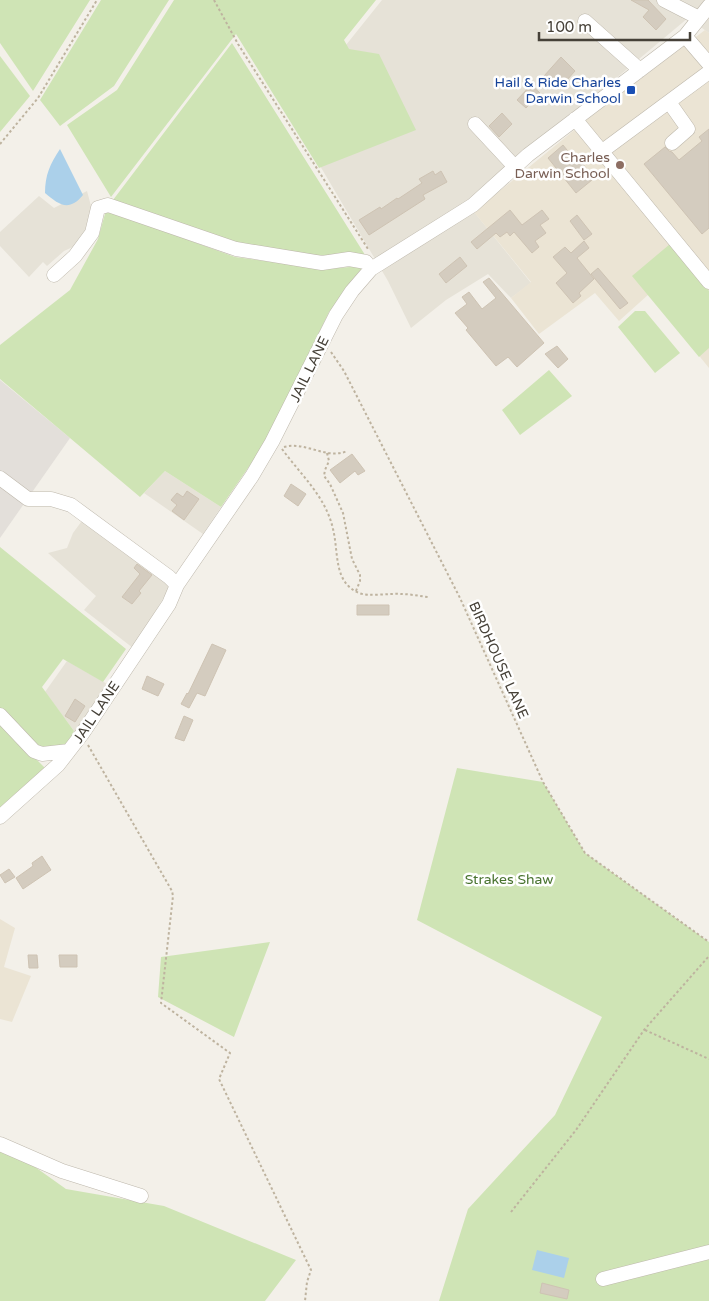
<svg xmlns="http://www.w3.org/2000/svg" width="709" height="1301" font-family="'Varela Round',sans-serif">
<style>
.residential{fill:#e6e2d7}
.industrial{fill:#e3dfda}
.education{fill:#ebe4d4}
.green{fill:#cfe4b5}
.water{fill:#abd0ea}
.building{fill:#d4ccbf;stroke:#cec3b3}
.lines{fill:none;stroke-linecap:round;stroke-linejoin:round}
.minor-casing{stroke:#beb8ac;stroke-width:15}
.path{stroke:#beb39f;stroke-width:2;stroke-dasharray:2.5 2.5;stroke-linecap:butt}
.minor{stroke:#fff;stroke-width:14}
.transit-dot{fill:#1a4fb4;stroke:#fff;stroke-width:2}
.education-dot{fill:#8d6e63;stroke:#fff;stroke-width:2}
.labels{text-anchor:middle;stroke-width:5;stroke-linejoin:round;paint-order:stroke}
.transit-label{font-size:14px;fill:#164399;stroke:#fff;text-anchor:end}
.education-label{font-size:14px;fill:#785e54;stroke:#fff;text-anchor:end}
.street-label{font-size:14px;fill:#464138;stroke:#fff}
.park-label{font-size:14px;fill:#497330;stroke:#fff}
</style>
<rect width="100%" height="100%" fill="#f3f0e9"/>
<path class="residential" d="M382,0H709V33L688,18L467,203L531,283L511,298L488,274L446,300L411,328L388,281L290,115Z
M87,191L91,206V218L84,234L75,246L64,251L47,266L43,262L29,277L0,246V232L39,196L54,208Z
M165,471L221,507L203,534L144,493Z
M84,518L169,585L167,592L133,648L84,610L96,596L48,553L67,548L73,533Z
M67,661L109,685L78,731H74L45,692Z"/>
<path class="industrial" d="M0,380L70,438L0,538Z"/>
<path class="education" d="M705,30L709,33V368L649,294L619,321L595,293L539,334L511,298L531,282L474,212L589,118Z
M0,919L15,928L4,967L31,976L12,1022L0,1019Z"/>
<path class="green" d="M0,0H90L33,91L0,43Z
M101,0H169L114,86L60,126L40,100Z
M174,0H376L344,40L349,49L379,54L416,130L319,168L236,34L111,197L67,125L117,90Z
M232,43L367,258L323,259L237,246L113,200Z
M0,56L30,96L0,132Z
M106,210L235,257L325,269L362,266L364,270L329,312L266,442L221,507L165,471L140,497L0,379V345L70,290L98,239Z
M670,244L709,291V348L699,357L632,276Z
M635,311H645L680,353L655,373L618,327Z
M549,370L572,396L520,435L502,410Z
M0,547L126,649L103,682L63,659L42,687L74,731L66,747L42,750L0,709Z
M0,723L47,770L0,812Z
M457,768L543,782L585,853L709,942V1301H439L468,1209L555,1115L602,1017L417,920Z
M270,942L234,1037L158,997L161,957Z
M0,1142L66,1189L164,1206L296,1260L265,1301H0Z"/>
<path class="water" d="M60,149L83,195C69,212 59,205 45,193C45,175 50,164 60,149Z
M537,1250L569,1258L564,1278L532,1270Z"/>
<path class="building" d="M631,0H648L666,19L656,30L643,17L649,10Z
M561,57L575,71L558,90L544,76Z
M531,85L540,93L526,108L517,100Z
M502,113L512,124L499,137L489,126Z
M709,129V228L702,234L644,164L665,147L669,151L672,152L679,160L702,141L699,137Z
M563,145L571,155L574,153L586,168L584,170L592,180L576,193L548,158Z
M433,171L435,175L441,171L447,182L423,195L425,199L369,235L359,220L380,207L381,209L397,198L398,199L422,183L419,179Z
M510,210L522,225L542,210L549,219L540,225L546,233L535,241L539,247L532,253L514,232L510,236L507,232L500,237L496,233L477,249L471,242Z
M577,215L592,234L584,240L570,221Z
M584,241L589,248L577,258L594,279L579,293L581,296L573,303L556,283L567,273L553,257L565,247L571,253Z
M460,257L467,266L446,283L439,274Z
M598,268L628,303L620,309L591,274Z
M489,278L544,343L517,367L508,357L496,366L466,330L468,328L455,313L467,304L462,297L469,292L482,309L496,298L483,282Z
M557,346L568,359L558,368L545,354Z
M352,454L365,471L358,475L355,471L340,483L330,470Z
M291,484L306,494L298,506L284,496Z
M187,491L199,499L184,520L172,511L177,505L171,500L177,493L183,497Z
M137,564L152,575L139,591L141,593L132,604L122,597L140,574L134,568Z
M357,605H389V615H357Z
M212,644L226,650L205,696L197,693L189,708L181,704L187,693L188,694Z
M147,676L164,684L158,696L142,689Z
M75,699L85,706L75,722L65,716Z
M184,716L193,720L184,741L175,738Z
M42,856L51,870L23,889L16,878L33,866L32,863Z
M9,869L15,877L5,883L0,875Z
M28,955H37L38,968H29Z
M59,955H77V967H60Z
M542,1283L569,1290L567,1299L540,1293Z"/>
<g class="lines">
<defs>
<path id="minor" d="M664,0L699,18
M585,21L640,70
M685,36L709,64
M669,102L688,129L672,143
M575,119L709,282
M475,124L515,167
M601,152L709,72
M54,275L75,256L92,233L98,208L108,205L236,249L322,263L349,259L366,262L371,269
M0,478L28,499H51L71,505L169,577L177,585
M0,715L34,751L42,754L69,751
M0,817L58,765L82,734L169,604L177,585L252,476L272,442L336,315L352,291L371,269L473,205L528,155L685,36L709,6
M0,1144L62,1171L141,1196
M603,1279L709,1252"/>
</defs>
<use href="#minor" class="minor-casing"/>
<path class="path" d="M214,0L238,44L368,249
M0,144L38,98L97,0
M331,352L344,371L460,598L543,782L585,853L709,942
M284,447C305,441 327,460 347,451
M282,449C301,475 326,497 333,529C339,553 333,582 359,593C368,597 390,593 401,594C410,594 419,596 428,597
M327,453L329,461L325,470L324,476L330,484L343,513L352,559L360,575V581L356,591
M88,745L172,891L173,896L161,1003L230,1053L219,1079L311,1270L307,1282L305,1301
M645,1030L709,1059
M511,1212L576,1130L644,1030L709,956"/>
<use href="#minor" class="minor"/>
</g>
<rect class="transit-dot" x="626" y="85" width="10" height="10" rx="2.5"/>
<circle class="education-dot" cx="620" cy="165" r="5"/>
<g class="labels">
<g class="transit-label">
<text x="621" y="87">Hail &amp; Ride Charles<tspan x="621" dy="16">Darwin School</tspan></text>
</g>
<g class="education-label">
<text x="610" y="162">Charles<tspan x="610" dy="16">Darwin School</tspan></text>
</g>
<g class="street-label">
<text transform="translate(309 369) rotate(-64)" y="5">JAIL LANE</text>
<text transform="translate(499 660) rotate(66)" y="5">BIRDHOUSE LANE</text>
<text transform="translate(96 712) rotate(-56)" y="5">JAIL LANE</text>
</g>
<g class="park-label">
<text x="509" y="884">Strakes Shaw</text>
</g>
</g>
<path d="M539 32v8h151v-8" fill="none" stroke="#464138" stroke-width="2.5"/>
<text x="546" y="32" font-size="15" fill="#464138" stroke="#ffffff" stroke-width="4" paint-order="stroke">100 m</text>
</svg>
